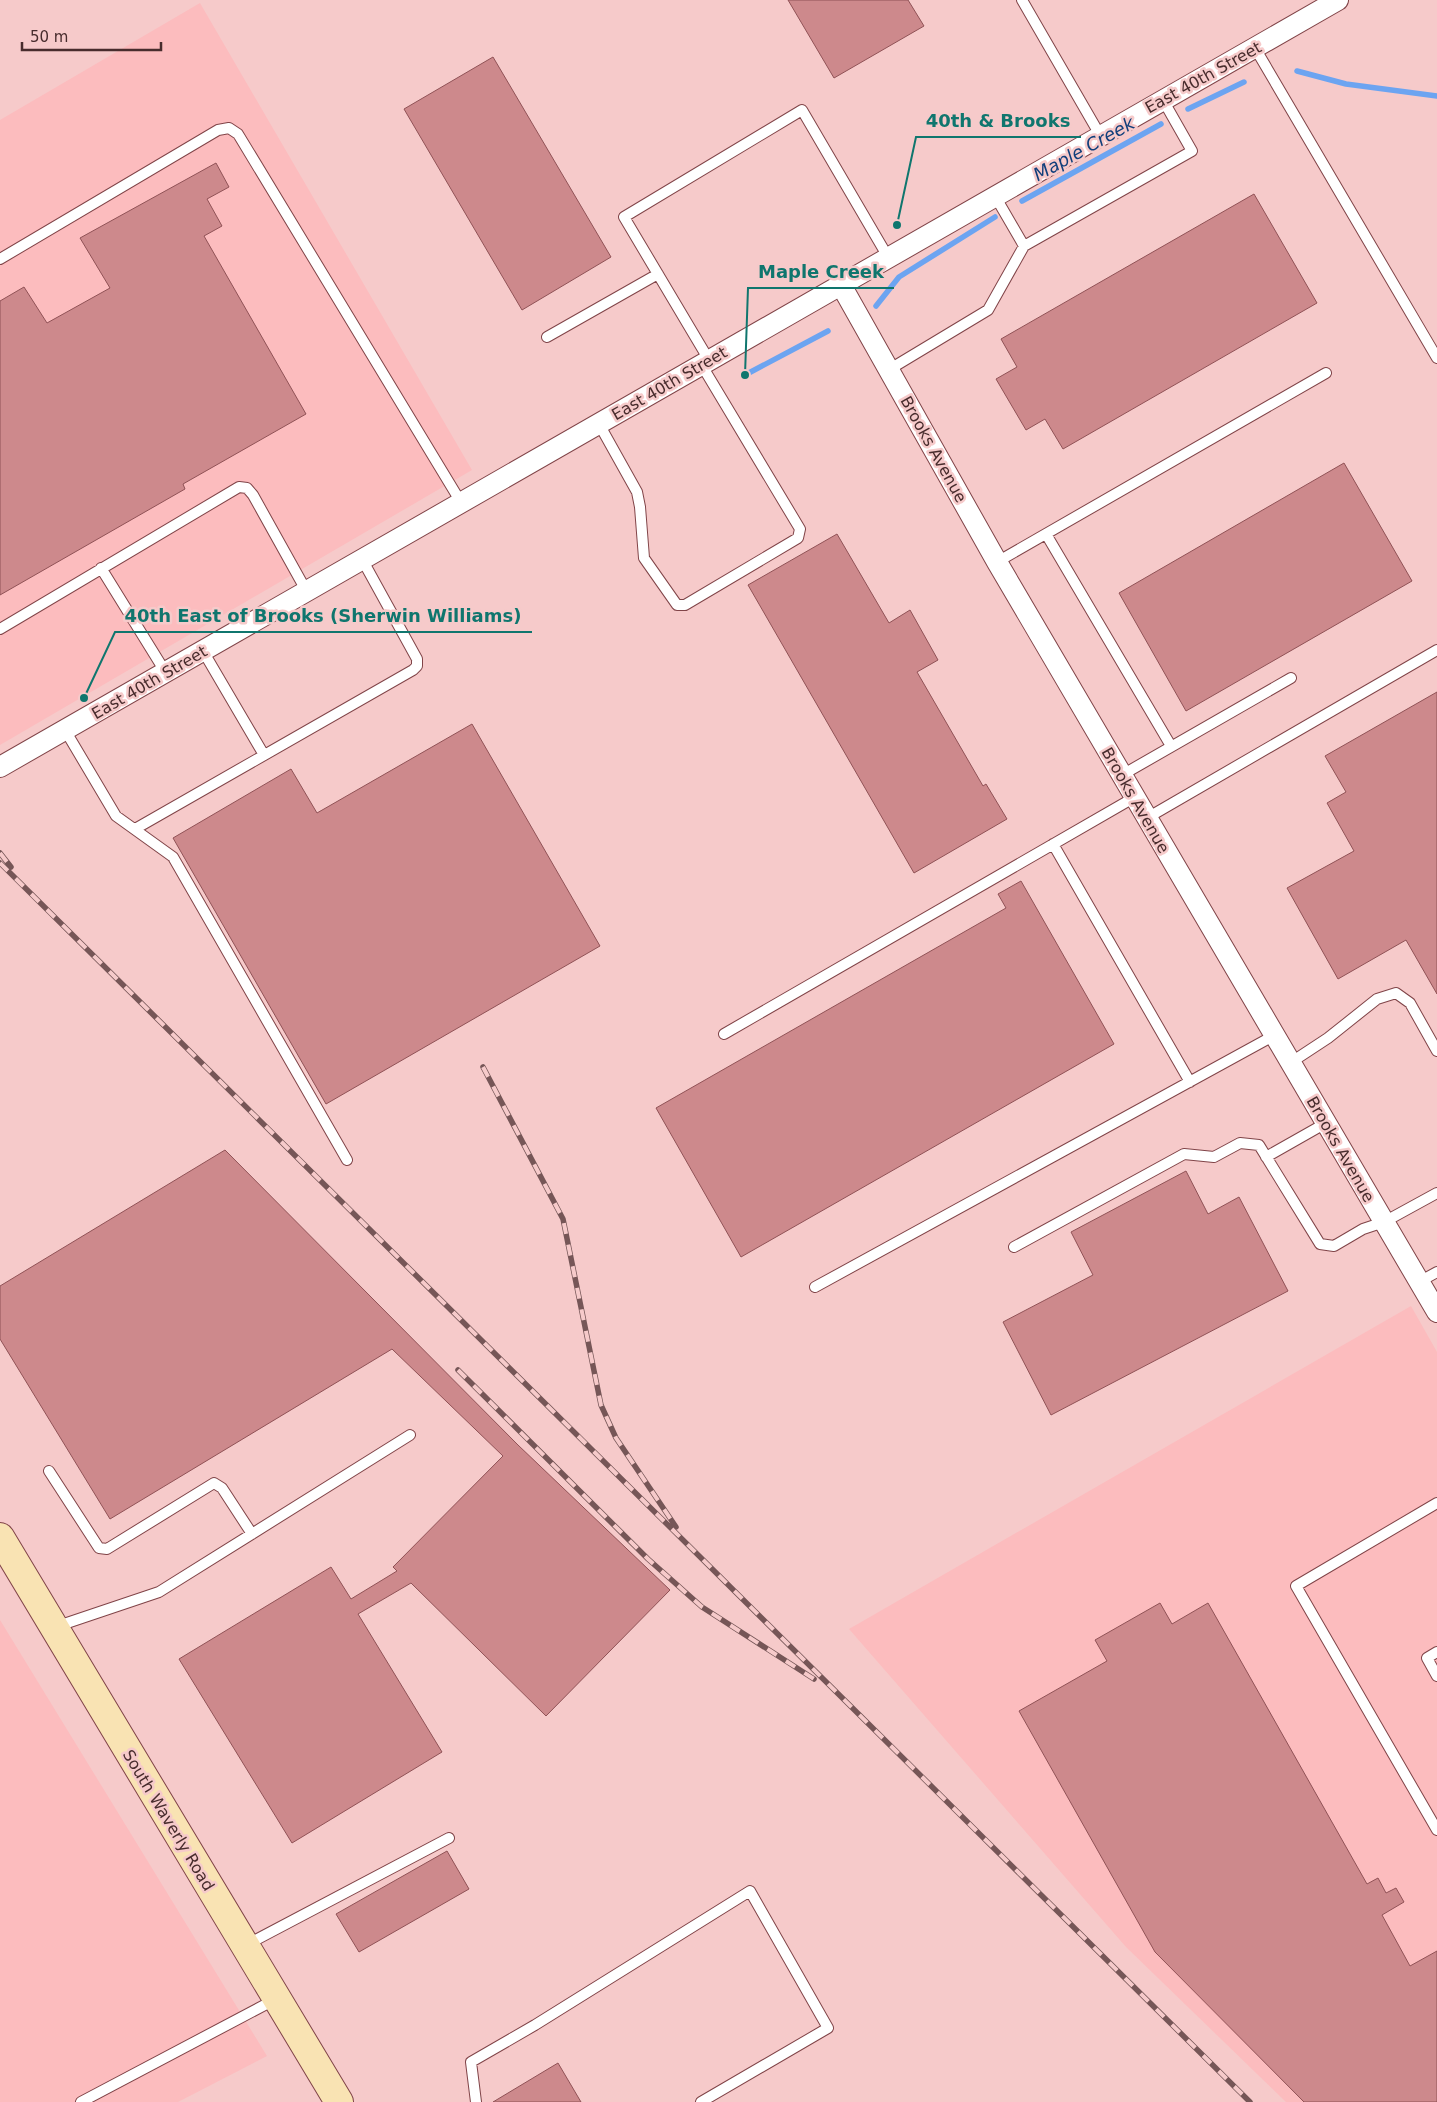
<svg xmlns="http://www.w3.org/2000/svg" width="1437" height="2102" font-family="'DejaVu Sans',sans-serif">
<style>
.built{fill:#fcbcbe}
.lines{fill:none;stroke-linecap:round;stroke-linejoin:round}
.stream{stroke:#6ca4f1;stroke-width:5.5}
.building{fill:#cd898c;stroke:#905256}
.service-casing{stroke:#804448;stroke-width:12}
.minor-casing{stroke:#804448;stroke-width:22}
.secondary-casing{stroke:#804448;stroke-width:30}
.service{stroke:#fff;stroke-width:10}
.minor{stroke:#fff;stroke-width:20}
.secondary{stroke:#f9e3b3;stroke-width:28}
.rail-casing{stroke:#765657;stroke-width:5.5}
.rail{stroke:#f6caca;stroke-width:4;stroke-dasharray:11;stroke-linecap:butt}
.labels{text-anchor:middle;stroke-width:5;stroke-linejoin:round;paint-order:stroke}
.street-label{font-size:16px;fill:#482c2d;stroke:#f6caca}
.water-label{font-size:18px;font-style:italic;fill:#103f7b;stroke:#f6caca}
.leader{fill:none;stroke:#0f766e;stroke-width:2}
.callout-dot{fill:#0f766e;stroke:#f6caca;stroke-width:2}
.callout-label{font-size:18px;text-anchor:middle;font-weight:bold;fill:#0f766e;stroke:#f6caca;stroke-width:5;stroke-linejoin:round;paint-order:stroke}
</style>
<rect width="100%" height="100%" fill="#f6caca"/>
<path class="built" d="M200,3L472,470L0,745V120Z
M1411,1306L1437,1352V2102H1286L1126,1947L849,1629Z
M0,1620L267,2056L178,2102H0Z"/>
<g class="lines">
<path class="stream" d="M1297,71L1346,84L1437,96
M1188,109L1244,82
M1022,201L1161,124
M876,306L899,277L995,217
M745,375L828,331"/>
</g>
<path class="building" d="M788,0H908L924,26L834,78Z
M493,57L611,257L522,310L404,109Z
M216,163L229,187L207,199L222,226L204,236L306,414L183,484L185,489L0,595V301L24,287L47,323L110,288L80,238Z
M1254,194L1317,303L1063,449L1045,419L1026,430L996,379L1017,367L1001,339Z
M1344,463L1412,581L1186,711L1119,593Z
M837,534L889,623L910,610L938,660L917,672L983,786L986,784L1007,819L914,873L748,585Z
M1437,692V994L1406,940L1338,979L1287,888L1354,851L1327,803L1346,792L1325,756Z
M472,724L600,946L326,1104L173,838L291,769L317,813Z
M1021,881L1114,1044L741,1257L656,1108L1006,908L998,894Z
M225,1150L518,1445L670,1590L546,1716L411,1583L358,1614L442,1752L292,1843L179,1659L331,1567L351,1599L397,1571L393,1567L503,1456L392,1349L110,1519L0,1339V1286Z
M1186,1171L1208,1214L1239,1197L1288,1291L1051,1415L1003,1322L1093,1275L1071,1232Z
M1160,1603L1172,1624L1208,1603L1367,1884L1378,1878L1386,1893L1396,1888L1404,1902L1382,1915L1410,1966L1437,1951V2102H1304L1155,1952L1019,1711L1107,1661L1095,1640Z
M447,1851L469,1889L359,1952L336,1914Z
M558,2063L581,2102H493Z"/>
<g class="lines">
<defs>
<path id="service" d="M1022,0L1100,135
M1255,48L1437,358
M995,196L1024,246L1192,151L1163,100
M0,259L218,130L229,128L238,134L462,504
M547,337L658,274
M709,360L624,217L802,110L888,257
M890,369L988,310L1024,246
M599,424L637,492L640,507L644,558L677,605H685L798,538L800,529L701,364
M1046,534L1171,746
M997,562L1326,373
M101,568L166,673
M0,629L239,487L247,488L253,495L307,592
M203,651L264,755
M65,730L116,816L173,857L347,1160
M1122,775L1291,678
M1147,818L1437,650
M135,829L413,670L417,666V659L363,561
M1053,844L1190,1082
M724,1034L1135,797
M1290,1063L1328,1038L1377,999L1396,993L1410,1003L1437,1051
M1266,1157L1326,1123
M1014,1247L1184,1154L1214,1157L1240,1143L1259,1145L1320,1244L1334,1246L1363,1229L1384,1222L1437,1193
M1419,1282L1437,1272
M815,1287L1275,1035
M49,1471L99,1548L107,1549L214,1483L222,1488L252,1534
M1437,1503L1296,1586L1437,1830
M55,1627L159,1592L410,1435
M1437,1652L1427,1658L1437,1676
M246,1945L449,1838
M81,2102L276,1999
M476,2102L471,2062L535,2025L750,1891L828,2028L701,2102"/>
<path id="minor" d="M841,285L997,562L1437,1312
M0,767L1338,0"/>
<path id="secondary" d="M0,1537L339,2102"/>
</defs>
<use href="#service" class="service-casing"/>
<use href="#minor" class="minor-casing"/>
<use href="#secondary" class="secondary-casing"/>
<use href="#service" class="service"/>
<use href="#minor" class="minor"/>
<use href="#secondary" class="secondary"/>
<defs>
<path id="rail" d="M0,853L11,867
M0,863L1250,2102
M483,1067L563,1219L601,1405L616,1438L676,1527
M458,1370L648,1559L702,1607L814,1679"/>
</defs>
<use href="#rail" class="rail-casing"/>
<use href="#rail" class="rail"/>
</g>
<g class="labels">
<g class="street-label">
<text transform="translate(1203 77) rotate(-29)" y="6">East 40th Street</text>
<text transform="translate(669 383) rotate(-30)" y="6">East 40th Street</text>
<text transform="translate(934 449) rotate(61)" y="6">Brooks Avenue</text>
<text transform="translate(149 682) rotate(-30)" y="6">East 40th Street</text>
<text transform="translate(1136 800) rotate(60)" y="6">Brooks Avenue</text>
<text transform="translate(1341 1149) rotate(60)" y="6">Brooks Avenue</text>
<text transform="translate(169 1820) rotate(59)" y="6">South Waverly Road</text>
</g>
<g class="water-label">
<text transform="translate(1084 149) rotate(-29)" y="6">Maple Creek</text>
</g>
</g>
<path class="leader" d="M897 225L916 137H1081M745 375L748 288H894M84 698L115 632H532"/>
<g class="callout-dot">
<circle cx="897" cy="225" r="5"/>
<circle cx="745" cy="375" r="5"/>
<circle cx="84" cy="698" r="5"/>
</g>
<g class="callout-label">
<text x="998" y="127">40th &amp; Brooks</text>
<text x="821" y="278">Maple Creek</text>
<text x="323" y="622">40th East of Brooks (Sherwin Williams)</text>
</g>
<path d="M22 42v8h139v-8" fill="none" stroke="#482c2d" stroke-width="2.5"/>
<text x="30" y="42" font-size="15" fill="#482c2d" stroke="#f6caca" stroke-width="4" paint-order="stroke">50 m</text>
</svg>
